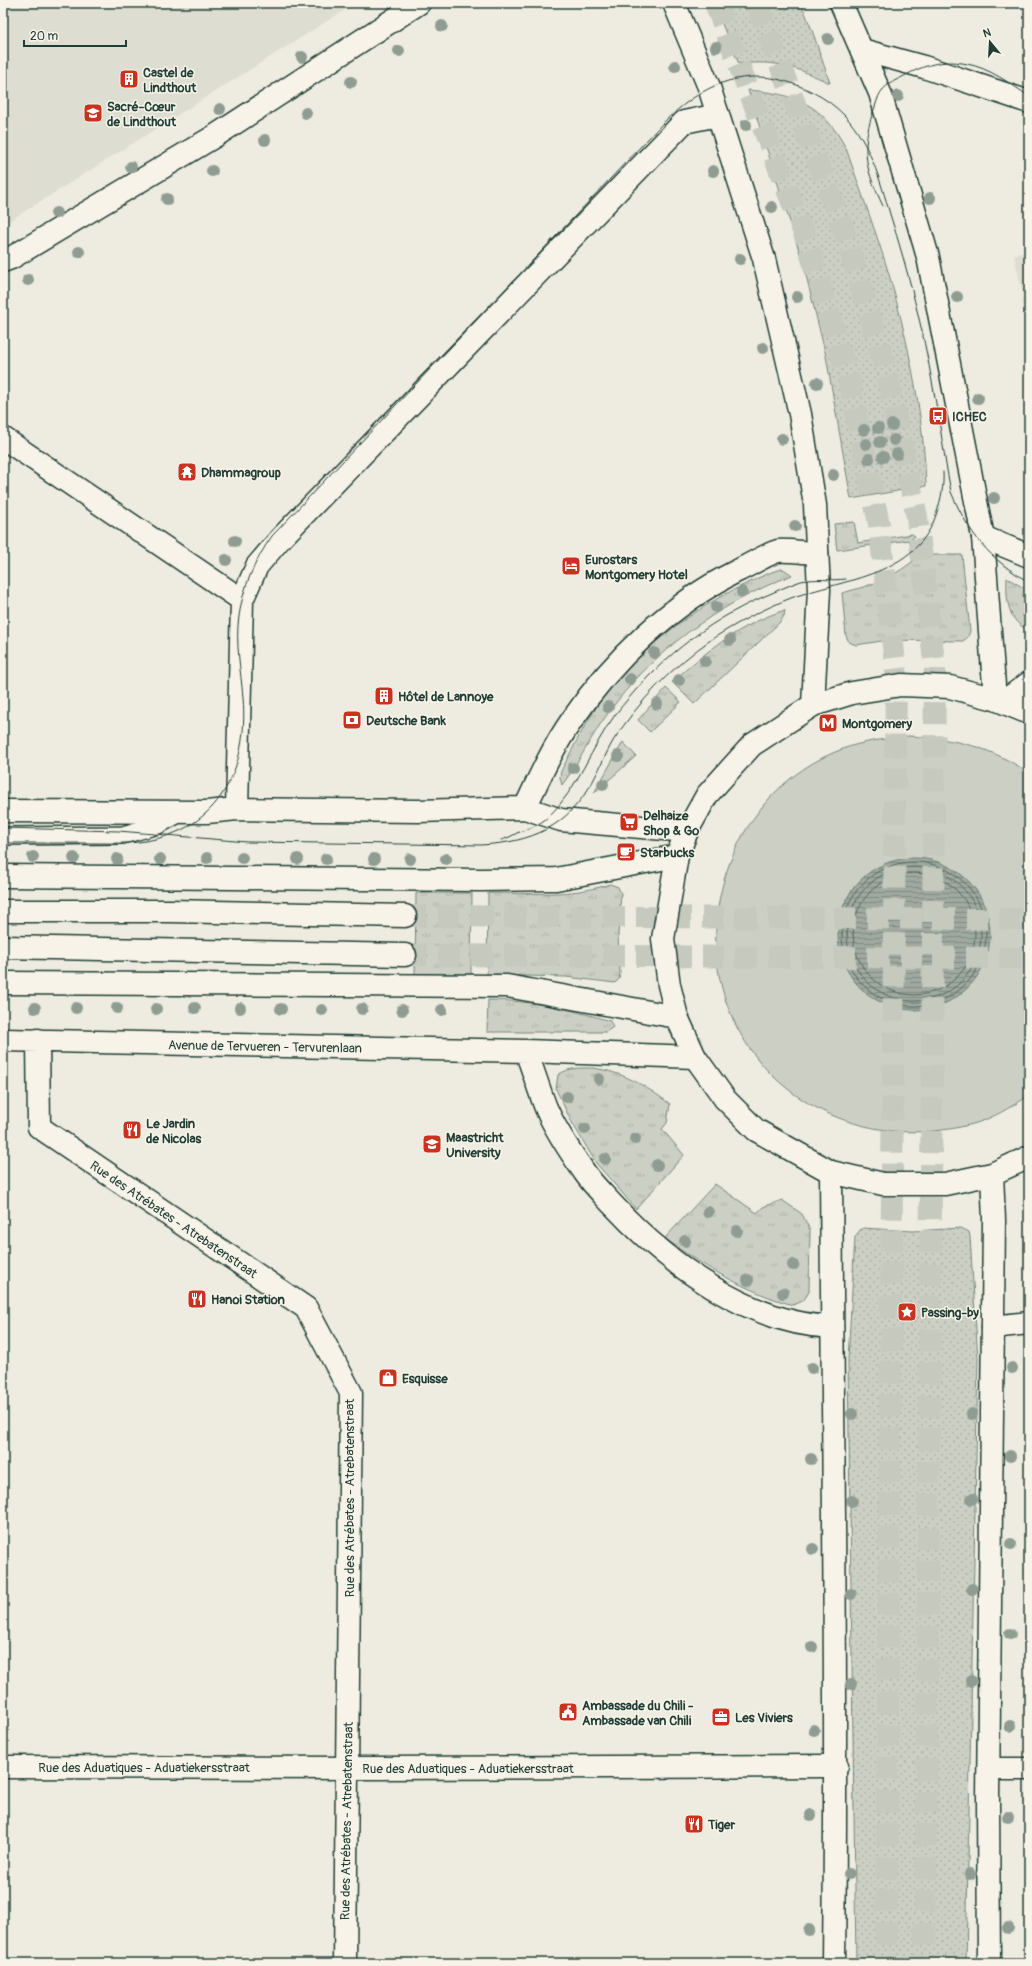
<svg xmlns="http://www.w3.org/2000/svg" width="1032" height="1966" font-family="Pangolin,sans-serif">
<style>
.built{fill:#ddddd2}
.grass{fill:url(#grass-tufts);stroke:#76867c}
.park{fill:url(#park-dots);stroke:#76867c}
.garden{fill:#cccfc4;stroke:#76867c}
.water{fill:url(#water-rules);stroke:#6c7e74}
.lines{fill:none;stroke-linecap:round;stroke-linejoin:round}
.shore{stroke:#52685f;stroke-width:1}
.primary-tunnel{stroke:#c5c9be;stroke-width:22;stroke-dasharray:22 11;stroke-linecap:butt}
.trunk-tunnel{stroke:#c5c9be;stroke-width:22;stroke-dasharray:22 11;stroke-linecap:butt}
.service-casing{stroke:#1f3d34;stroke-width:20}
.minor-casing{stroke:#1f3d34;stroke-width:25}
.secondary-casing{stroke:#1f3d34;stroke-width:25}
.trunk-casing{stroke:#1f3d34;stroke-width:25}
.service{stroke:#f7f3e8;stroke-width:17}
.minor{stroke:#f7f3e8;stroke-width:22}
.secondary{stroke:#f7f3e8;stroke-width:22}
.trunk{stroke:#f7f3e8;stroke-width:22}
.tram{stroke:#1f3d34;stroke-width:1}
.tree{fill:#8f9c92}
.labels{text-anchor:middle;stroke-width:3;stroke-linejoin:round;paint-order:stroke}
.poi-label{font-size:13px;font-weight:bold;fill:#1f3d34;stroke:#f7f3e8;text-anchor:start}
.street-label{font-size:13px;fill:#1f3d34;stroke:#f7f3e8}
</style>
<defs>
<pattern id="grass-tufts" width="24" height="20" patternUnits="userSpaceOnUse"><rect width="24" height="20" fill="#cccfc4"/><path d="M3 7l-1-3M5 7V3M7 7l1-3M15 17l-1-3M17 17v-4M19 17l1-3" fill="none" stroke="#afb3a9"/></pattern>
<pattern id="park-dots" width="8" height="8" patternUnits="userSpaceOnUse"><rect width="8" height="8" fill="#cccfc4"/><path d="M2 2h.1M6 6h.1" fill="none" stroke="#afb3a9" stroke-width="1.8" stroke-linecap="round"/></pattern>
<pattern id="water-rules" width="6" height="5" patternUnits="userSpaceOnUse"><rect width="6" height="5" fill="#9fa99f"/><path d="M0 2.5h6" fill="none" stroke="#818b82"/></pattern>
</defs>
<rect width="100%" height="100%" fill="#eeece1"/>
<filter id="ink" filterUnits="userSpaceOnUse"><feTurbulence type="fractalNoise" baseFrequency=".025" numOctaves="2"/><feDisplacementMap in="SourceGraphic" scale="8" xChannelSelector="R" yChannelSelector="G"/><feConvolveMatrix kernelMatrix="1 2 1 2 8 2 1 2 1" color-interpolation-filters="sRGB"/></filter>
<g filter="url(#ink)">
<path class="built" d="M3,3H356L3,225Z
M1029,251V329L1021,301L1023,296L1014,255Z
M1026,1807H1029V1963H1025Z"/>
<path class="grass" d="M854,522L858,543L912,534L915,536L910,540L837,550L834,524Z
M921,555H962L970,631L968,637L963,641L888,640L856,645L849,642L846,636L842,593C879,583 891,579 921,555Z
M781,569L785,570L792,575C717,605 653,650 606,716C590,738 579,763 562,785L560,778L561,771C575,744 588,717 607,692C642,647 698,605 750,582C760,577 770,572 781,569Z
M1007,578L1029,591V630C1007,622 1006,598 1007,578Z
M785,610L784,616L779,623L694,704L672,682C705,652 741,624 785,610Z
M666,688L681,702L650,732L638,720Z
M623,742L636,756L594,793Z
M610,884L618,887L621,894L618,935L620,973L619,979L615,983L566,977L487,975L488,893C528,893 571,897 610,884Z
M416,893H472L471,975H415Z
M488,1000C529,1000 570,1009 610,1021L613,1027L606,1032H487Z
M593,1068C623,1072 646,1086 670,1104L667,1123L662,1129L684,1155L636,1209L596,1163L570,1119L556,1089L558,1075C569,1067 580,1068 593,1068Z
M715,1184L757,1213L763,1207L782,1200L802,1214L810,1230L809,1292L803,1301L793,1305C752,1294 697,1264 665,1238Z"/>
<path class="park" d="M713,3H801L812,30L830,83C794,67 780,60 739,64Z
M748,90C797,94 822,104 846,148C862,196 881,244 894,292C911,355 924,421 926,486L851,499L826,356L803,263Z
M863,1228L913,1231L961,1228L969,1232L970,1237L978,1359L966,1963H856L848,1360L855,1237L860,1230Z"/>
<path class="garden" d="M909,736C956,739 989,746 1029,773V1096C1010,1107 991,1120 969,1125C874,1149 773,1109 732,1017C688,917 736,790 840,750C862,741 886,739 909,736Z"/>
<path class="water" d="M838 934a76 76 0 1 1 152 0a76 76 0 1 1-152 0Z"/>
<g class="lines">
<path class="shore" d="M842 934a72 72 0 1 1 144 0a72 72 0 1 1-144 0Z
M847 934a67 67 0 1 1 134 0a67 67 0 1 1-134 0Z
M853 934a61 61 0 1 1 122 0a61 61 0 1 1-122 0Z"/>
<path class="primary-tunnel" d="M715,3L807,241L849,381L879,524L896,671L886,1963
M756,3L843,228L886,371L917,517L935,669L925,1963"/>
<path class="trunk-tunnel" d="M405,916L1029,919
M405,955L1029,958"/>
<defs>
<path id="service" d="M3,836L123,835L158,825L182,812"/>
<path id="minor" d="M862,50L924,67L1029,102
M3,261L11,258L215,136L419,3
M3,438L242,600
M983,537L1029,556
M525,808C539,778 553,747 572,720C613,659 671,604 737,571C746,567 769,553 778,551C790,550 805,553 817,553
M237,809L242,600L257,566L280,539L684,122L718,115
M3,811L207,812L237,809L418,811L525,808L561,820L687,831
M3,1040L526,1051L695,1057
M38,1040L39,1127L306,1308L351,1393L345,1963
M526,1051C533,1070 539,1090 546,1108C556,1131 571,1153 585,1173C593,1185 604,1195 613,1205C668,1264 749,1324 832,1327
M993,1327L1029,1323
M3,1767L375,1768L837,1766
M989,1769H1029"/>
<path id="secondary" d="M674,3L709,87L764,259L800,414L815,505L819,590L813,705
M841,3L880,93L928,257L983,537L995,699
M1003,702L1029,683
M1029,713L995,699L950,687L901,685L852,693L813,705L752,745L707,795L687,831L677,856L663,939L669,985L677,1017L695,1057L725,1099L756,1130L831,1172L883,1184H945L992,1174L1029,1157
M831,1172C833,1436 837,1699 834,1963
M989,1963L988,1799L994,1220L992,1174"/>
<path id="trunk" d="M3,876L481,880L556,879L677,856
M3,911H170L405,916
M3,947L405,955
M3,983L507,986L677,1017"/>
</defs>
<use href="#service" class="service-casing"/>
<use href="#minor" class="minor-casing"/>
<use href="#secondary" class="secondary-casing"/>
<use href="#trunk" class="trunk-casing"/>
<use href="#service" class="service"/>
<use href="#minor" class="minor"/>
<use href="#secondary" class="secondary"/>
<use href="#trunk" class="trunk"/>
<path class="tram" d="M883,206C866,170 860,152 873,112C876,106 877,97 881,92C887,83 899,79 908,74C927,64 946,59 967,64C990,68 1010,84 1029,96
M3,828L119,831L247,842L481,845C533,842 567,827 593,781C600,768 606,753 613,741C639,701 673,666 712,639C737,623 763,609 791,598C843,579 918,576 937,512C941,499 944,486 943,472
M501,840C506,839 512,836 517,833C528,829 540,825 549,816C577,790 592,746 615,715C655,663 705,622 765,596C777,591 789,585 801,581C816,578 831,581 846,579
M3,843C33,843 64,843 94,843C111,843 129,844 145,841C219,830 249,767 243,698C241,671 235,643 239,616C243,587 255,560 272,536L663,123C695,92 730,70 777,79C802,85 827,97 845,116C870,143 880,180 890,214C908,271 923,329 933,387C940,422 944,457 951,492C969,534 989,559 1029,582"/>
</g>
<g class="tree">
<circle cx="442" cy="26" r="6"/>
<circle cx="828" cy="39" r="6"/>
<circle cx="716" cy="47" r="6"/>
<circle cx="399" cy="51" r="6"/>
<circle cx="302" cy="57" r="6"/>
<circle cx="675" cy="66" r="6"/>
<circle cx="351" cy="82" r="6"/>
<circle cx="898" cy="96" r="6"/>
<circle cx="220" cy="109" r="6"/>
<circle cx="306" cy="113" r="6"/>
<circle cx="746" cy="125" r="6"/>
<circle cx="265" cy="140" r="6"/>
<circle cx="131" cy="167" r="6"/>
<circle cx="212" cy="171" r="6"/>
<circle cx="713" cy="171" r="6"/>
<circle cx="930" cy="198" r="6"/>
<circle cx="167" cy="199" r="6"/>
<circle cx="772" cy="207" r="6"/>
<circle cx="56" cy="213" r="6"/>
<circle cx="79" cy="252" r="6"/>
<circle cx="740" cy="259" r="6"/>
<circle cx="28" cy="280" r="6"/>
<circle cx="797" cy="297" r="6"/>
<circle cx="957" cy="297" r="6"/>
<circle cx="763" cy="348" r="6"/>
<circle cx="817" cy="383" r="6"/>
<circle cx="978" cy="398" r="6"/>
<circle cx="892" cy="425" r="6"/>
<circle cx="878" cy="428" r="6"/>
<circle cx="864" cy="430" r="6"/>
<circle cx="782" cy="439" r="6"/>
<circle cx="894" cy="440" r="6"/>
<circle cx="880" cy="442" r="6"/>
<circle cx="866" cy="444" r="6"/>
<circle cx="897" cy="454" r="6"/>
<circle cx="883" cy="457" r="6"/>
<circle cx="869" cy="459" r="6"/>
<circle cx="833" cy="475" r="6"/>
<circle cx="994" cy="498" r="6"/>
<circle cx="795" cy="526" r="6"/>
<circle cx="235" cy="541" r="6"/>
<circle cx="226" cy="560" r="6"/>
<circle cx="742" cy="592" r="6"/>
<circle cx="716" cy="607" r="6"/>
<circle cx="730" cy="640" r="6"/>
<circle cx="654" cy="653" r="6"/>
<circle cx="705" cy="661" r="6"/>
<circle cx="630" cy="679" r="6"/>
<circle cx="679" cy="680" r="6"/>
<circle cx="657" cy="704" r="6"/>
<circle cx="608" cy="707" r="6"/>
<circle cx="618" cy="756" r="6"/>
<circle cx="573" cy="768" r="6"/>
<circle cx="603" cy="784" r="6"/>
<circle cx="33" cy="857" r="6"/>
<circle cx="74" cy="858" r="6"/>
<circle cx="207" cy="858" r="6"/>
<circle cx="242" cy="858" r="6"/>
<circle cx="117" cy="859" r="6"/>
<circle cx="160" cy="859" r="6"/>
<circle cx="298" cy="859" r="6"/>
<circle cx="326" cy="859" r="6"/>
<circle cx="374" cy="859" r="6"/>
<circle cx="410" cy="859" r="6"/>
<circle cx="446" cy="859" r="6"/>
<circle cx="35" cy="1008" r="6"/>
<circle cx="76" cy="1008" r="6"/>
<circle cx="117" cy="1008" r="6"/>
<circle cx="195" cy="1008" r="6"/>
<circle cx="240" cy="1008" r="6"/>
<circle cx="156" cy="1009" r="6"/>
<circle cx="281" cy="1009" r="6"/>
<circle cx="362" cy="1009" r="6"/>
<circle cx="322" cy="1010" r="6"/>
<circle cx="402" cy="1010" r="6"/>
<circle cx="442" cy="1010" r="6"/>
<circle cx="599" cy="1079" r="6"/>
<circle cx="567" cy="1097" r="6"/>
<circle cx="585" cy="1129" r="6"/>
<circle cx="635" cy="1139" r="6"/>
<circle cx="605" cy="1159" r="6"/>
<circle cx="657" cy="1165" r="6"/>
<circle cx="708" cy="1212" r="6"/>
<circle cx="737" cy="1231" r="6"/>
<circle cx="685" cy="1241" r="6"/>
<circle cx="793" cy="1265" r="6"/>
<circle cx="748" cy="1280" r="6"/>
<circle cx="783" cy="1293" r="6"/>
<circle cx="812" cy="1368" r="6"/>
<circle cx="1012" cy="1368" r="6"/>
<circle cx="852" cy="1414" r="6"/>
<circle cx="972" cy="1414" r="6"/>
<circle cx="1010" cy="1456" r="6"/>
<circle cx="811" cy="1459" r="6"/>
<circle cx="972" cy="1499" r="6"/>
<circle cx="852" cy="1501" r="6"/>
<circle cx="1011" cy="1544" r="6"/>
<circle cx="813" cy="1549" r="6"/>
<circle cx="972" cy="1589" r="6"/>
<circle cx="851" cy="1594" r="6"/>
<circle cx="1010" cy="1634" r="6"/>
<circle cx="812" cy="1647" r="6"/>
<circle cx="971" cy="1681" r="6"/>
<circle cx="851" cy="1684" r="6"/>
<circle cx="1010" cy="1726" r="6"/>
<circle cx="814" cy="1730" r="6"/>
<circle cx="811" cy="1815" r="6"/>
<circle cx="1008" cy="1817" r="6"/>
<circle cx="849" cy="1874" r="6"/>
<circle cx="970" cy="1874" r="6"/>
<circle cx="1008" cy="1928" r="6"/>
<circle cx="809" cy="1930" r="6"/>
</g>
</g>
<defs>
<symbol id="building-square" viewBox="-11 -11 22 22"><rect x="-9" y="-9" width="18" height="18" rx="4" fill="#c8321e" stroke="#f7f3e8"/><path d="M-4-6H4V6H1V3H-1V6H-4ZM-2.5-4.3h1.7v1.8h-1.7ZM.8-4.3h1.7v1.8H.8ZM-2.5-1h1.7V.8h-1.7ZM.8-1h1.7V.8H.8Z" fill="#fff"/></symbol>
<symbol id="school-square" viewBox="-11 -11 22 22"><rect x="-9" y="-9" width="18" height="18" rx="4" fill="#c8321e" stroke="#f7f3e8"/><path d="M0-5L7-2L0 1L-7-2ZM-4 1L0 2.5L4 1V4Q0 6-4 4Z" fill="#fff"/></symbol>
<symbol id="bus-square" viewBox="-11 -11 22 22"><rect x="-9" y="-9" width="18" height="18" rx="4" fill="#c8321e" stroke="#f7f3e8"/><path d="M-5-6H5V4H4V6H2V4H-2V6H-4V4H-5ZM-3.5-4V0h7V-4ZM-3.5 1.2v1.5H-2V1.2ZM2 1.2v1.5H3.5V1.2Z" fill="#fff"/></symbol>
<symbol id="temple-square" viewBox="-11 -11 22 22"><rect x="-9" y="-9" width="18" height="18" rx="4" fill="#c8321e" stroke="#f7f3e8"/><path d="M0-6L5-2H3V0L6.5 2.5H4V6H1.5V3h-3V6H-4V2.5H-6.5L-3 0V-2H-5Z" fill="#fff"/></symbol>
<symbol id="hotel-square" viewBox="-11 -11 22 22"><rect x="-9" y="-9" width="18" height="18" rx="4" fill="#c8321e" stroke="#f7f3e8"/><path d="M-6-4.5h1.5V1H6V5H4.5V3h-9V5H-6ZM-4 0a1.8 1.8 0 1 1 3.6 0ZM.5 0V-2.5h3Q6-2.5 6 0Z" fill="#fff"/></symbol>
<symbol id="bank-square" viewBox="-11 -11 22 22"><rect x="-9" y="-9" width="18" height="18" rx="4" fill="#c8321e" stroke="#f7f3e8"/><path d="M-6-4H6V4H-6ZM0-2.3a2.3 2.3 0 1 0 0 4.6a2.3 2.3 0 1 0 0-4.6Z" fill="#fff"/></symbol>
<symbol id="metro-square" viewBox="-11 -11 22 22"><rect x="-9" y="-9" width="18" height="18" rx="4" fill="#c8321e" stroke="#f7f3e8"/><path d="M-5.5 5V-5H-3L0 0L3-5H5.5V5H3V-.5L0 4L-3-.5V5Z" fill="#fff"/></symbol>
<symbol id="supermarket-square" viewBox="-11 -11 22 22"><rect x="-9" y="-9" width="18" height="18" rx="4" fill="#c8321e" stroke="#f7f3e8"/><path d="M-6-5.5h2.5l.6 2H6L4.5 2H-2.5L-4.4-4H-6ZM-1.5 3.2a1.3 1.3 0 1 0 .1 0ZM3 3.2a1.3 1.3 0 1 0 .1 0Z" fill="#fff"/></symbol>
<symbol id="cafe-square" viewBox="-11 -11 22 22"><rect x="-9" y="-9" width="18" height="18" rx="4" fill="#c8321e" stroke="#f7f3e8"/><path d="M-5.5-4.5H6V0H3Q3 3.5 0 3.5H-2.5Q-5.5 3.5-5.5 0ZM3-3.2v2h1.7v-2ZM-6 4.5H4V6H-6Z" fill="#fff"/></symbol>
<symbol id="restaurant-square" viewBox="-11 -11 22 22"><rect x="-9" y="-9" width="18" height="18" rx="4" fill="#c8321e" stroke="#f7f3e8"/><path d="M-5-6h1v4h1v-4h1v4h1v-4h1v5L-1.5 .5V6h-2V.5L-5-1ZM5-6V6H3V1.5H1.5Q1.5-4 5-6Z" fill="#fff"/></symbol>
<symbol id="university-square" viewBox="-11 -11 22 22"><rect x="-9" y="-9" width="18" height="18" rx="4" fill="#c8321e" stroke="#f7f3e8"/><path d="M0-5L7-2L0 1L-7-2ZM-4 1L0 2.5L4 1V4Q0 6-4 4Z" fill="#fff"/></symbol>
<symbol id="sight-square" viewBox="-11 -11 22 22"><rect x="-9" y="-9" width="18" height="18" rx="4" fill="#c8321e" stroke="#f7f3e8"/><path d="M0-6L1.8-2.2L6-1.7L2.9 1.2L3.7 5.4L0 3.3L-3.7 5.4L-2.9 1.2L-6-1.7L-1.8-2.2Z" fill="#fff"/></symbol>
<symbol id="shop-square" viewBox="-11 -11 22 22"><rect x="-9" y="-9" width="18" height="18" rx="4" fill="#c8321e" stroke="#f7f3e8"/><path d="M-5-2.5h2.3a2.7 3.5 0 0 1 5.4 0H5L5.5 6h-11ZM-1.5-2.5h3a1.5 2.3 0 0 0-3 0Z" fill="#fff"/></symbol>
<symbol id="civic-square" viewBox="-11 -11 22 22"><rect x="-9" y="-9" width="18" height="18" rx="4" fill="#c8321e" stroke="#f7f3e8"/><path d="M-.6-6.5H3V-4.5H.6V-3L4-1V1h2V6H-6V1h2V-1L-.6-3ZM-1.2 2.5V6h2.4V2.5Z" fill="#fff"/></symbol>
<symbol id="office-square" viewBox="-11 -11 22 22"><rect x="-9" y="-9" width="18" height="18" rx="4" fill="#c8321e" stroke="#f7f3e8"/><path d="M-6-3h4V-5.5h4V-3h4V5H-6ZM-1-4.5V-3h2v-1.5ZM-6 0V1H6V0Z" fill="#fff"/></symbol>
</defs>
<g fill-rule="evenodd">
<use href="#building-square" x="118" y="68" width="22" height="22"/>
<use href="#school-square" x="82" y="102" width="22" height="22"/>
<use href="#bus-square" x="927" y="405" width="22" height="22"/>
<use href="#temple-square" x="176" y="461" width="22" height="22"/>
<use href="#hotel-square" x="560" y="555" width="22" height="22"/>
<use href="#building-square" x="373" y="685" width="22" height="22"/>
<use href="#bank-square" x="341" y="709" width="22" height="22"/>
<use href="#metro-square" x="817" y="712" width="22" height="22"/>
<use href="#supermarket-square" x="618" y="811" width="22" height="22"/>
<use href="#cafe-square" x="615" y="841" width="22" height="22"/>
<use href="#restaurant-square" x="121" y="1119" width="22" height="22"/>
<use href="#university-square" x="421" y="1133" width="22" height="22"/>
<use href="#restaurant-square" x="186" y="1288" width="22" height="22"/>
<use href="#sight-square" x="896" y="1301" width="22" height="22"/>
<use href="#shop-square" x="377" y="1367" width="22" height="22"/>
<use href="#civic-square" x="557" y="1701" width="22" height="22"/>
<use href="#office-square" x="710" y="1706" width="22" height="22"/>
<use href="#restaurant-square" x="683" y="1813" width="22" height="22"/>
</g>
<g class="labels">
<g class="poi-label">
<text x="143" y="77">Castel de<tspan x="143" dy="15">Lindthout</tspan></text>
<text x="107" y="111">Sacré-Cœur<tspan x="107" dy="15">de Lindthout</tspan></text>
<text x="952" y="421">ICHEC</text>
<text x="201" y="477">Dhammagroup</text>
<text x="585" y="564">Eurostars<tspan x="585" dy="15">Montgomery Hotel</tspan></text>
<text x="398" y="701">Hôtel de Lannoye</text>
<text x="366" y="725">Deutsche Bank</text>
<text x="842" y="728">Montgomery</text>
<text x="643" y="820">Delhaize<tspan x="643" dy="15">Shop &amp; Go</tspan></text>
<text x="640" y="857">Starbucks</text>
<text x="146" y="1128">Le Jardin<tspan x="146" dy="15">de Nicolas</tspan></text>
<text x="446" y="1142">Maastricht<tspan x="446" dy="15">University</tspan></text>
<text x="211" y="1304">Hanoi Station</text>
<text x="921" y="1317">Passing-by</text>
<text x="402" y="1383">Esquisse</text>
<text x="582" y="1710">Ambassade du Chili -<tspan x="582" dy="15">Ambassade van Chili</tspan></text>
<text x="735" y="1722">Les Viviers</text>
<text x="708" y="1829">Tiger</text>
</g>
<g class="street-label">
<text transform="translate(265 1046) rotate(1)" y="5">Avenue de Tervueren - Tervurenlaan</text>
<text transform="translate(174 1219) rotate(34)" y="5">Rue des Atrébates - Atrebatenstraat</text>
<text transform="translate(349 1498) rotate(-90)" y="5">Rue des Atrébates - Atrebatenstraat</text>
<text x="144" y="1772">Rue des Aduatiques - Aduatiekersstraat</text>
<text x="468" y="1773">Rue des Aduatiques - Aduatiekersstraat</text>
<text transform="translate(346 1821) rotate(-89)" y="5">Rue des Atrébates - Atrebatenstraat</text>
</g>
</g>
<rect width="1032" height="1966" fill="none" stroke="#f7f3e8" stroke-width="16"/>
<rect x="8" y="8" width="1016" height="1950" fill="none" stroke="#1f3d34" stroke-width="1.5" filter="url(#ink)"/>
<g transform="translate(990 42) rotate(342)" stroke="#f7f3e8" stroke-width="3" paint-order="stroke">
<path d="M0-3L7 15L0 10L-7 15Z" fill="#1f3d34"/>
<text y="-6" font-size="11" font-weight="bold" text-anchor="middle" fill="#1f3d34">N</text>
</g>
<path d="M24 40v6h102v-6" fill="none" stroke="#1f3d34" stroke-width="2"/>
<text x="30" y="40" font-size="12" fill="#1f3d34" stroke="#f7f3e8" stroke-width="3" paint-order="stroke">20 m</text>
</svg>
